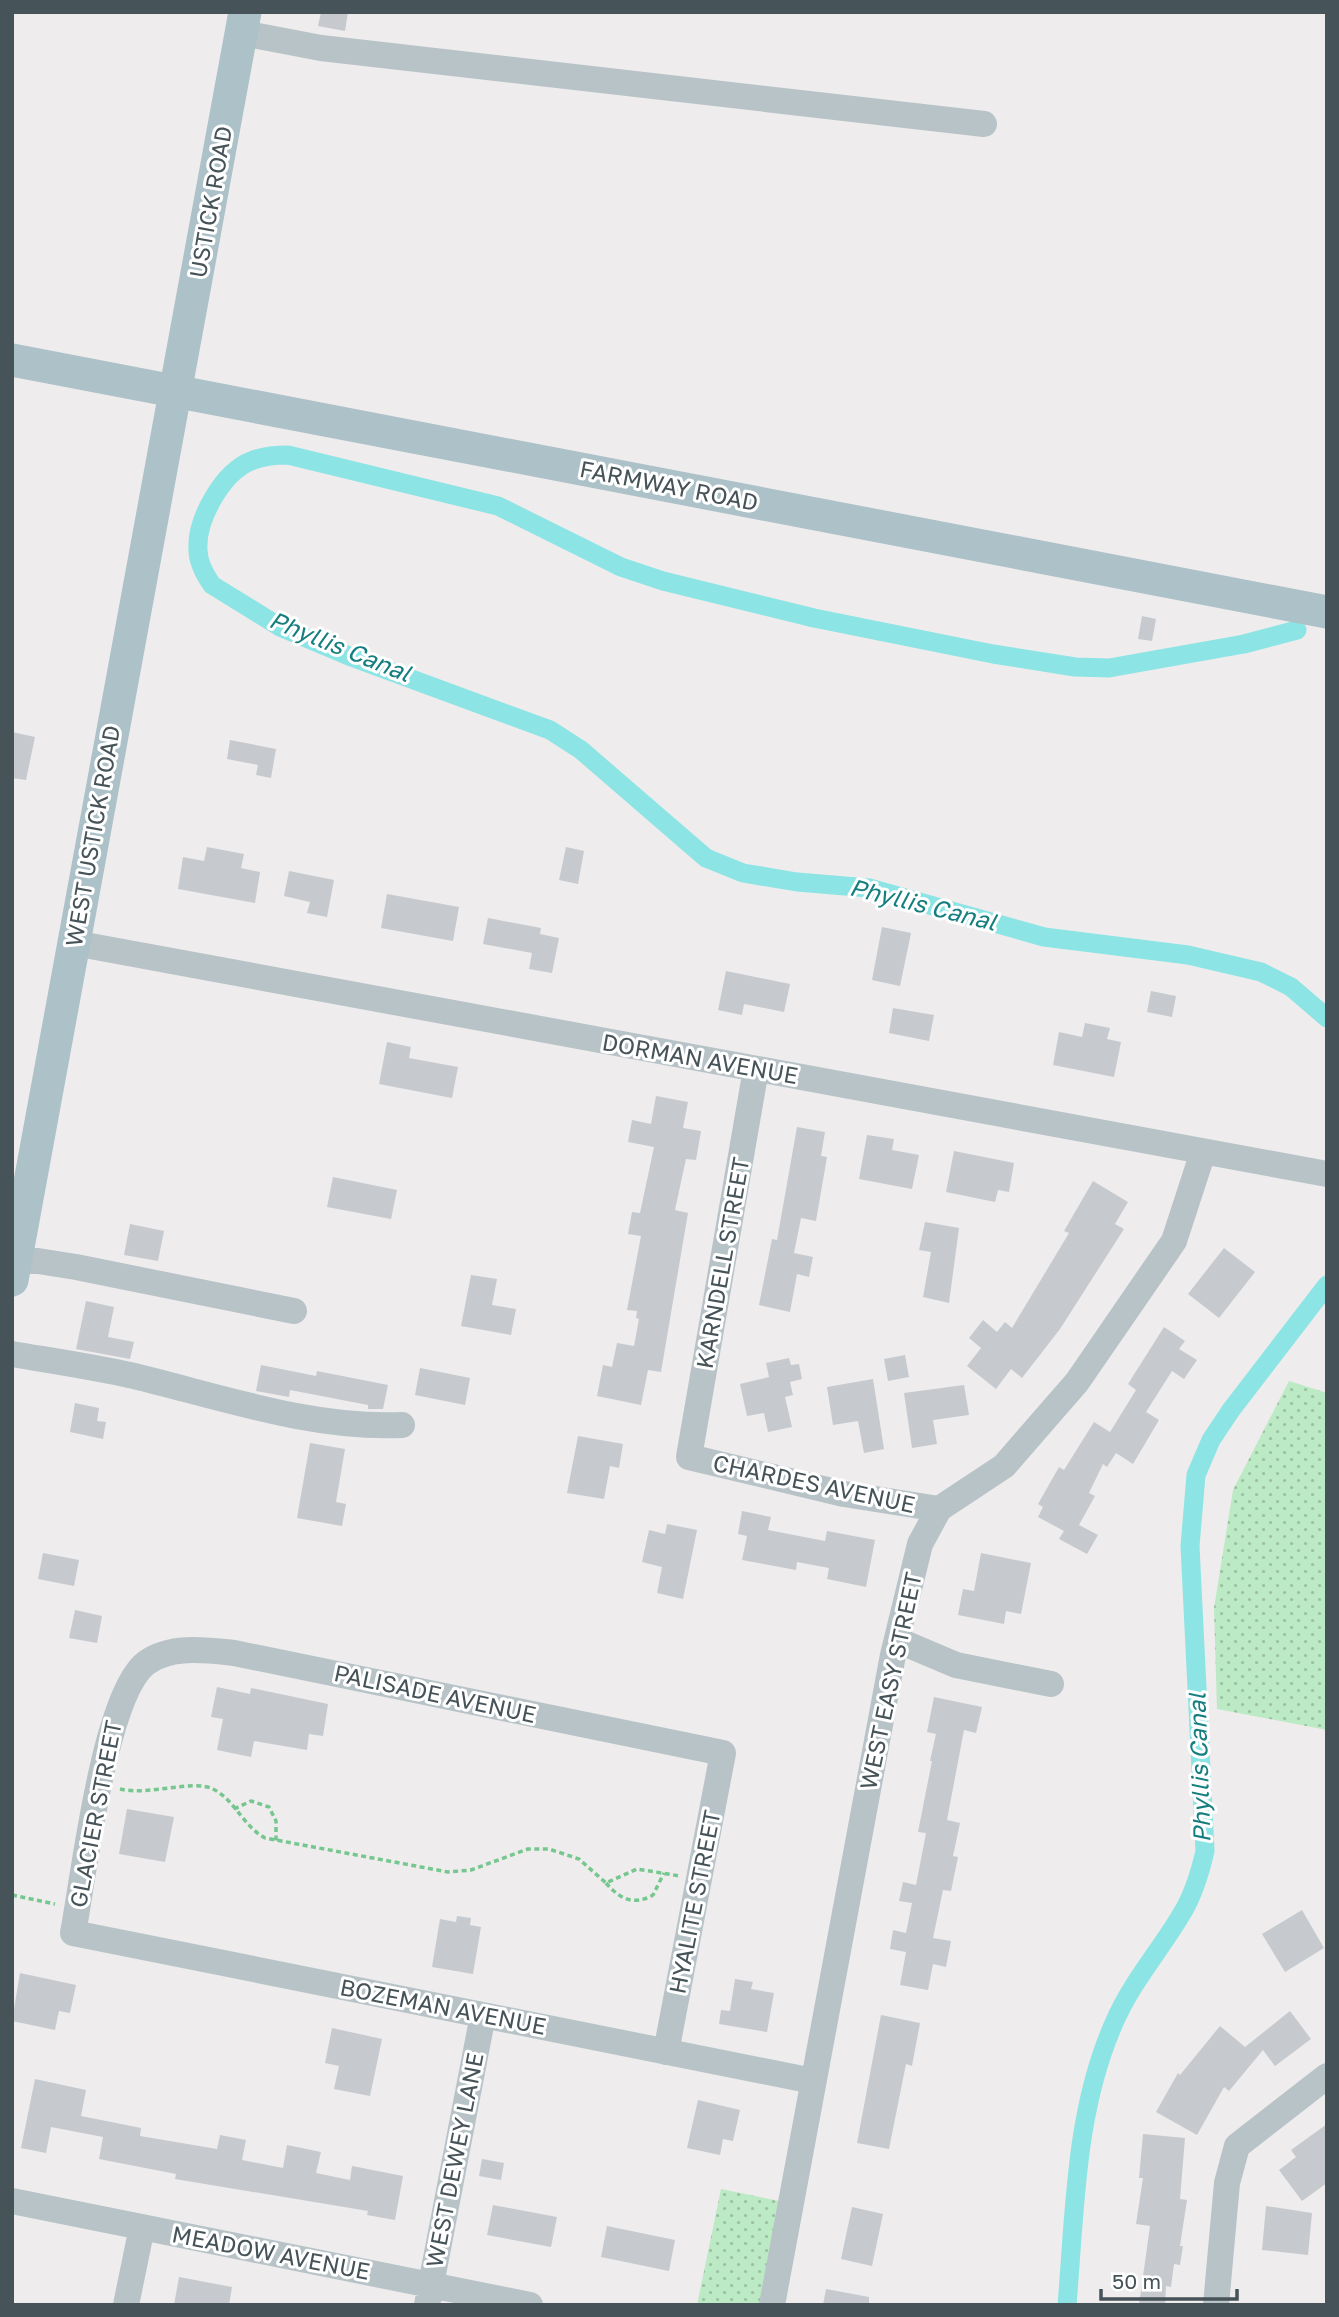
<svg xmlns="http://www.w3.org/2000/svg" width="1339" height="2317" font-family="'Golos Text',sans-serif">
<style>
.grass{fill:url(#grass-dots)}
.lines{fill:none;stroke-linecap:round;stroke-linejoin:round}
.canal{stroke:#8ce4e4;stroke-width:19}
.building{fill:#c6cace}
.path{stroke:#76c68f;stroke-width:3.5;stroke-dasharray:5 3.5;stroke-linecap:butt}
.minor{stroke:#b8c3c8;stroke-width:26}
.major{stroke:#adc1c9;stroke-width:33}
.labels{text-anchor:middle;stroke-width:6;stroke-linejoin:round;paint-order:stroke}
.street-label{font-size:23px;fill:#465358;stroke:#fff}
.water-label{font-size:24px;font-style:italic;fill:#157e7f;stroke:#fff}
</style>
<defs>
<pattern id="grass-dots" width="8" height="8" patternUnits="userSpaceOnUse" patternTransform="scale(1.75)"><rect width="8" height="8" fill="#bceac4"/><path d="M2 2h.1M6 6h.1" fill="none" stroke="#9bc0a2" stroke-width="1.8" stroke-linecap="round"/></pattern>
</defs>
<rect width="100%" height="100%" fill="#eeecec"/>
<path class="grass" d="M1289,1381L1327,1393V1730L1217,1709L1214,1608L1233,1490Z
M721,2189L784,2202L762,2305H697Z"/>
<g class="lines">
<path class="canal" d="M1297,630L1244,644L1109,668L1075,667L993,654L814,618L663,581L621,567L498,506L288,455C275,455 263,456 251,461C223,472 196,519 198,550C198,562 205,575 212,585L280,627L349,656L550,730L581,750L706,858L743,873L797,882L869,888L1044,937L1188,955L1261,972L1291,987L1327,1018
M1067,2305C1075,2210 1075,2111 1114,2023C1131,1983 1159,1952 1181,1915C1193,1896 1200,1873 1205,1851L1190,1546L1196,1475L1211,1440L1231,1410L1327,1285"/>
</g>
<path class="building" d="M321,12H348L345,31L318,26Z
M1142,616L1156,619L1152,641L1138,639Z
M12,732L35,737L26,780L12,778Z
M230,740L276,749L271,778L256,775L258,765L227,759Z
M207,847L244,854L241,868L260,872L255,903L178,889L183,857L204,861Z
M566,847L584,851L578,884L559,880Z
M289,871L334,880L327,917L307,913L310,902L284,896Z
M387,894L459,907L453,941L381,928Z
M488,918L541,928L540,934L559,938L552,973L529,969L532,953L483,944Z
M882,927L911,933L900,986L872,980Z
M726,971L790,984L784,1012L744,1004L742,1015L718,1010Z
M1151,991L1176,996L1172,1017L1147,1012Z
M893,1008L934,1015L929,1041L889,1033Z
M1085,1023L1110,1028L1107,1039L1121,1042L1114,1077L1053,1065L1059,1032L1082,1037Z
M387,1042L411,1047L409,1058L458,1067L452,1098L379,1084Z
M656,1096L688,1102L683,1128L701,1131L696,1160L686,1159L675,1210L688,1213L661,1372L648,1370L641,1405L597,1396L603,1365L612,1367L617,1343L634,1346L639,1319L636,1318L637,1311L627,1310L641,1236L628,1234L632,1212L640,1213L654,1147L628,1142L632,1120L651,1124Z
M797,1127L825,1132L821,1156L827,1157L816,1221L801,1218L794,1253L813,1257L809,1277L797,1274L790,1312L759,1305L772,1239L777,1240Z
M867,1135L894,1139L892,1150L919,1155L912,1189L859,1179Z
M954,1151L1014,1163L1009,1192L998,1190L995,1202L946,1192Z
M333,1177L397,1190L391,1219L327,1207Z
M1093,1181L1128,1202L1115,1224L1124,1229L1060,1329L1022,1378L1011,1369L996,1389L967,1366L981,1348L969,1338L983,1320L997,1332L1005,1322L1012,1328L1069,1233L1064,1231Z
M925,1222L959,1228L949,1303L923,1297L931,1252L919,1250Z
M130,1224L164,1231L158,1261L124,1255Z
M1224,1248L1255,1272L1219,1318L1188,1294Z
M471,1275L497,1279L492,1305L516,1309L511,1335L461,1326Z
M86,1301L114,1307L108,1337L134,1342L130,1359L76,1349Z
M1164,1327L1185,1341L1179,1349L1197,1360L1184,1379L1172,1371L1146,1412L1159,1420L1133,1464L1116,1453L1107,1467L1103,1464L1089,1493L1095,1496L1079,1525L1098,1535L1087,1554L1059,1539L1064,1531L1038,1517L1043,1507L1038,1504L1059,1467L1064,1470L1094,1422L1110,1432L1136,1390L1128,1384Z
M905,1355L909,1377L888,1381L884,1359Z
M789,1358L791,1365L799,1364L802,1379L790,1382L793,1395L785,1397L792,1427L768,1432L764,1413L747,1416L740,1384L769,1377L766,1363Z
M261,1365L316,1376L317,1371L388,1385L383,1409H368V1405L290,1390L289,1397L256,1391Z
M420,1368L470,1378L465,1405L415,1395Z
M873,1379L884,1449L864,1453L858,1421L833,1425L827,1387Z
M964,1385L969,1415L933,1420L937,1444L912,1448L904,1393Z
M75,1403L99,1408L97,1421L106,1422L103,1439L70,1432Z
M578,1436L623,1444L619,1468L610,1466L604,1499L567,1493Z
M310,1443L345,1449L336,1502L346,1504L342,1526L297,1518Z
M742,1511L771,1517L768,1530L825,1541L827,1531L875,1540L866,1587L827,1579L829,1568L797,1562L796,1570L742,1560L747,1536L738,1534Z
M667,1524L697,1530L683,1599L657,1593L662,1567L642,1562L649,1530L665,1534Z
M43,1553L79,1560L74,1586L38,1579Z
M981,1553L1031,1563L1021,1614L1006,1611L1004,1624L958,1615L963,1589L974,1591Z
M75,1610L102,1616L97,1643L69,1638Z
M217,1687L250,1694L251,1688L328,1704L323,1736L309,1734L307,1750L254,1741L251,1757L217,1750L223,1719L211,1717Z
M934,1697L982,1707L976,1733L964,1730L947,1820L960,1823L953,1856L958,1857L951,1891L943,1890L933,1938L951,1941L946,1967L933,1964L928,1990L900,1985L906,1952L890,1949L893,1930L906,1933L912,1903L899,1901L903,1882L916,1885L926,1833L918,1832L932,1761H930L936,1734L927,1732Z
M127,1809L174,1817L165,1862L119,1854Z
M1302,1910L1324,1948L1285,1972L1262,1934Z
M457,1916L471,1918L470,1925L481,1927L473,1974L432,1967L440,1919L456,1922Z
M20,1973L76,1985L70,2013L59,2011L55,2030L12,2021Z
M735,1979L753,1982L751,1989L774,1993L767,2032L719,2024L721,2010L730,2011Z
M1290,2011L1311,2039L1275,2066L1263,2050L1229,2091L1224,2087L1197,2135L1156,2112L1178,2073L1180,2075L1220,2026L1245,2047Z
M881,2015L920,2023L912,2066L906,2064L889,2149L857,2143Z
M332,2028L382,2039L370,2096L334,2089L339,2066L325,2063Z
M35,2079L86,2090L81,2116L141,2128L140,2136L217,2149L220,2135L246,2140L242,2160L283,2168L287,2145L321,2152L316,2173L350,2180L352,2166L403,2176L395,2220L367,2215L368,2211L175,2179L176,2174L99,2159L103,2137L51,2127L46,2153L21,2148Z
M698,2100L740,2110L733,2141L723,2139L720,2155L687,2148Z
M1327,2124V2183L1302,2201L1279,2170L1296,2157L1291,2150Z
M1143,2134L1185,2138L1180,2199L1187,2200L1180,2246H1183L1180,2265L1174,2264L1171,2287L1166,2286L1165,2305H1139L1150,2226L1136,2224L1143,2178H1139Z
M482,2159L504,2163L501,2180L479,2176Z
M493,2205L557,2217L551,2247L487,2235Z
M1266,2206L1312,2213L1308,2255L1262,2250Z
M852,2207L883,2214L872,2266L841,2259Z
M607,2226L675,2240L669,2271L601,2257Z
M179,2277L232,2287L229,2305H174Z
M826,2289L869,2297V2305H823Z"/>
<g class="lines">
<path class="path" d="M120,1789C149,1796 194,1779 213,1789C235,1800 243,1826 265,1838L448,1872L471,1870L528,1849H549L579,1859L606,1883L637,1869L680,1876
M234,1809L251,1801L269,1807L276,1821V1841
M606,1883C620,1899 633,1906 653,1895L664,1873
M12,1895L55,1904"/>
<path class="minor" d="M242,33L321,48L984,124
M74,943L1327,1174
M756,1069L689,1457L844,1494L939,1509
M12,1261H38L76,1267L294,1311
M12,1354C53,1361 94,1367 134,1376C221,1397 312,1429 402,1425
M897,1640L956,1665L1051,1684
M666,2052L723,1753L234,1653C206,1650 170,1645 146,1663C104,1696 84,1875 73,1933L813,2081
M12,2201L530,2305
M126,2305L142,2227
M427,2305L483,2015
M772,2305L893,1655L920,1544L939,1509L1004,1466L1077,1382L1174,1241L1203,1152
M1216,2305L1227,2183L1237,2146L1327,2076"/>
<path class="major" d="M12,360L1327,612
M12,1280L245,12"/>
</g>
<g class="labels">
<g class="street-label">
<text transform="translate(211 202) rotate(-80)" y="8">USTICK ROAD</text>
<text transform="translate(669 486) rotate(11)" y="8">FARMWAY ROAD</text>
<text transform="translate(93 836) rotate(-80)" y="8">WEST USTICK ROAD</text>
<text transform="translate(700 1059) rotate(10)" y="8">DORMAN AVENUE</text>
<text transform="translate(723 1263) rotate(-80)" y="8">KARNDELL STREET</text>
<text transform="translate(814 1484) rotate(12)" y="8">CHARDES AVENUE</text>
<text transform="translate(891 1681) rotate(-78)" y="8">WEST EASY STREET</text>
<text transform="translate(435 1694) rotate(12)" y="8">PALISADE AVENUE</text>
<text transform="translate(96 1814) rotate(-79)" y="8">GLACIER STREET</text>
<text transform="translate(695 1902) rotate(-79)" y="8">HYALITE STREET</text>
<text transform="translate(443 2007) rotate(11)" y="8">BOZEMAN AVENUE</text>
<text transform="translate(455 2160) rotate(-79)" y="8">WEST DEWEY LANE</text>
<text transform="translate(271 2253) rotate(11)" y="8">MEADOW AVENUE</text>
</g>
<g class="water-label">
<text transform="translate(340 647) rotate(22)" y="8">Phyllis Canal</text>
<text transform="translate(923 905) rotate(14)" y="8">Phyllis Canal</text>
<text transform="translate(1200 1768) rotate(-92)" y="8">Phyllis Canal</text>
</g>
</g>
<rect width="1339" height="2317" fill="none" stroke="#465358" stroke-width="28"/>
<path d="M1101 2289v10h136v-10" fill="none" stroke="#465358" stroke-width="3.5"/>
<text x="1112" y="2289" font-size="21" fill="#465358" stroke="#ffffff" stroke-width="5" paint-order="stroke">50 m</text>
</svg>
